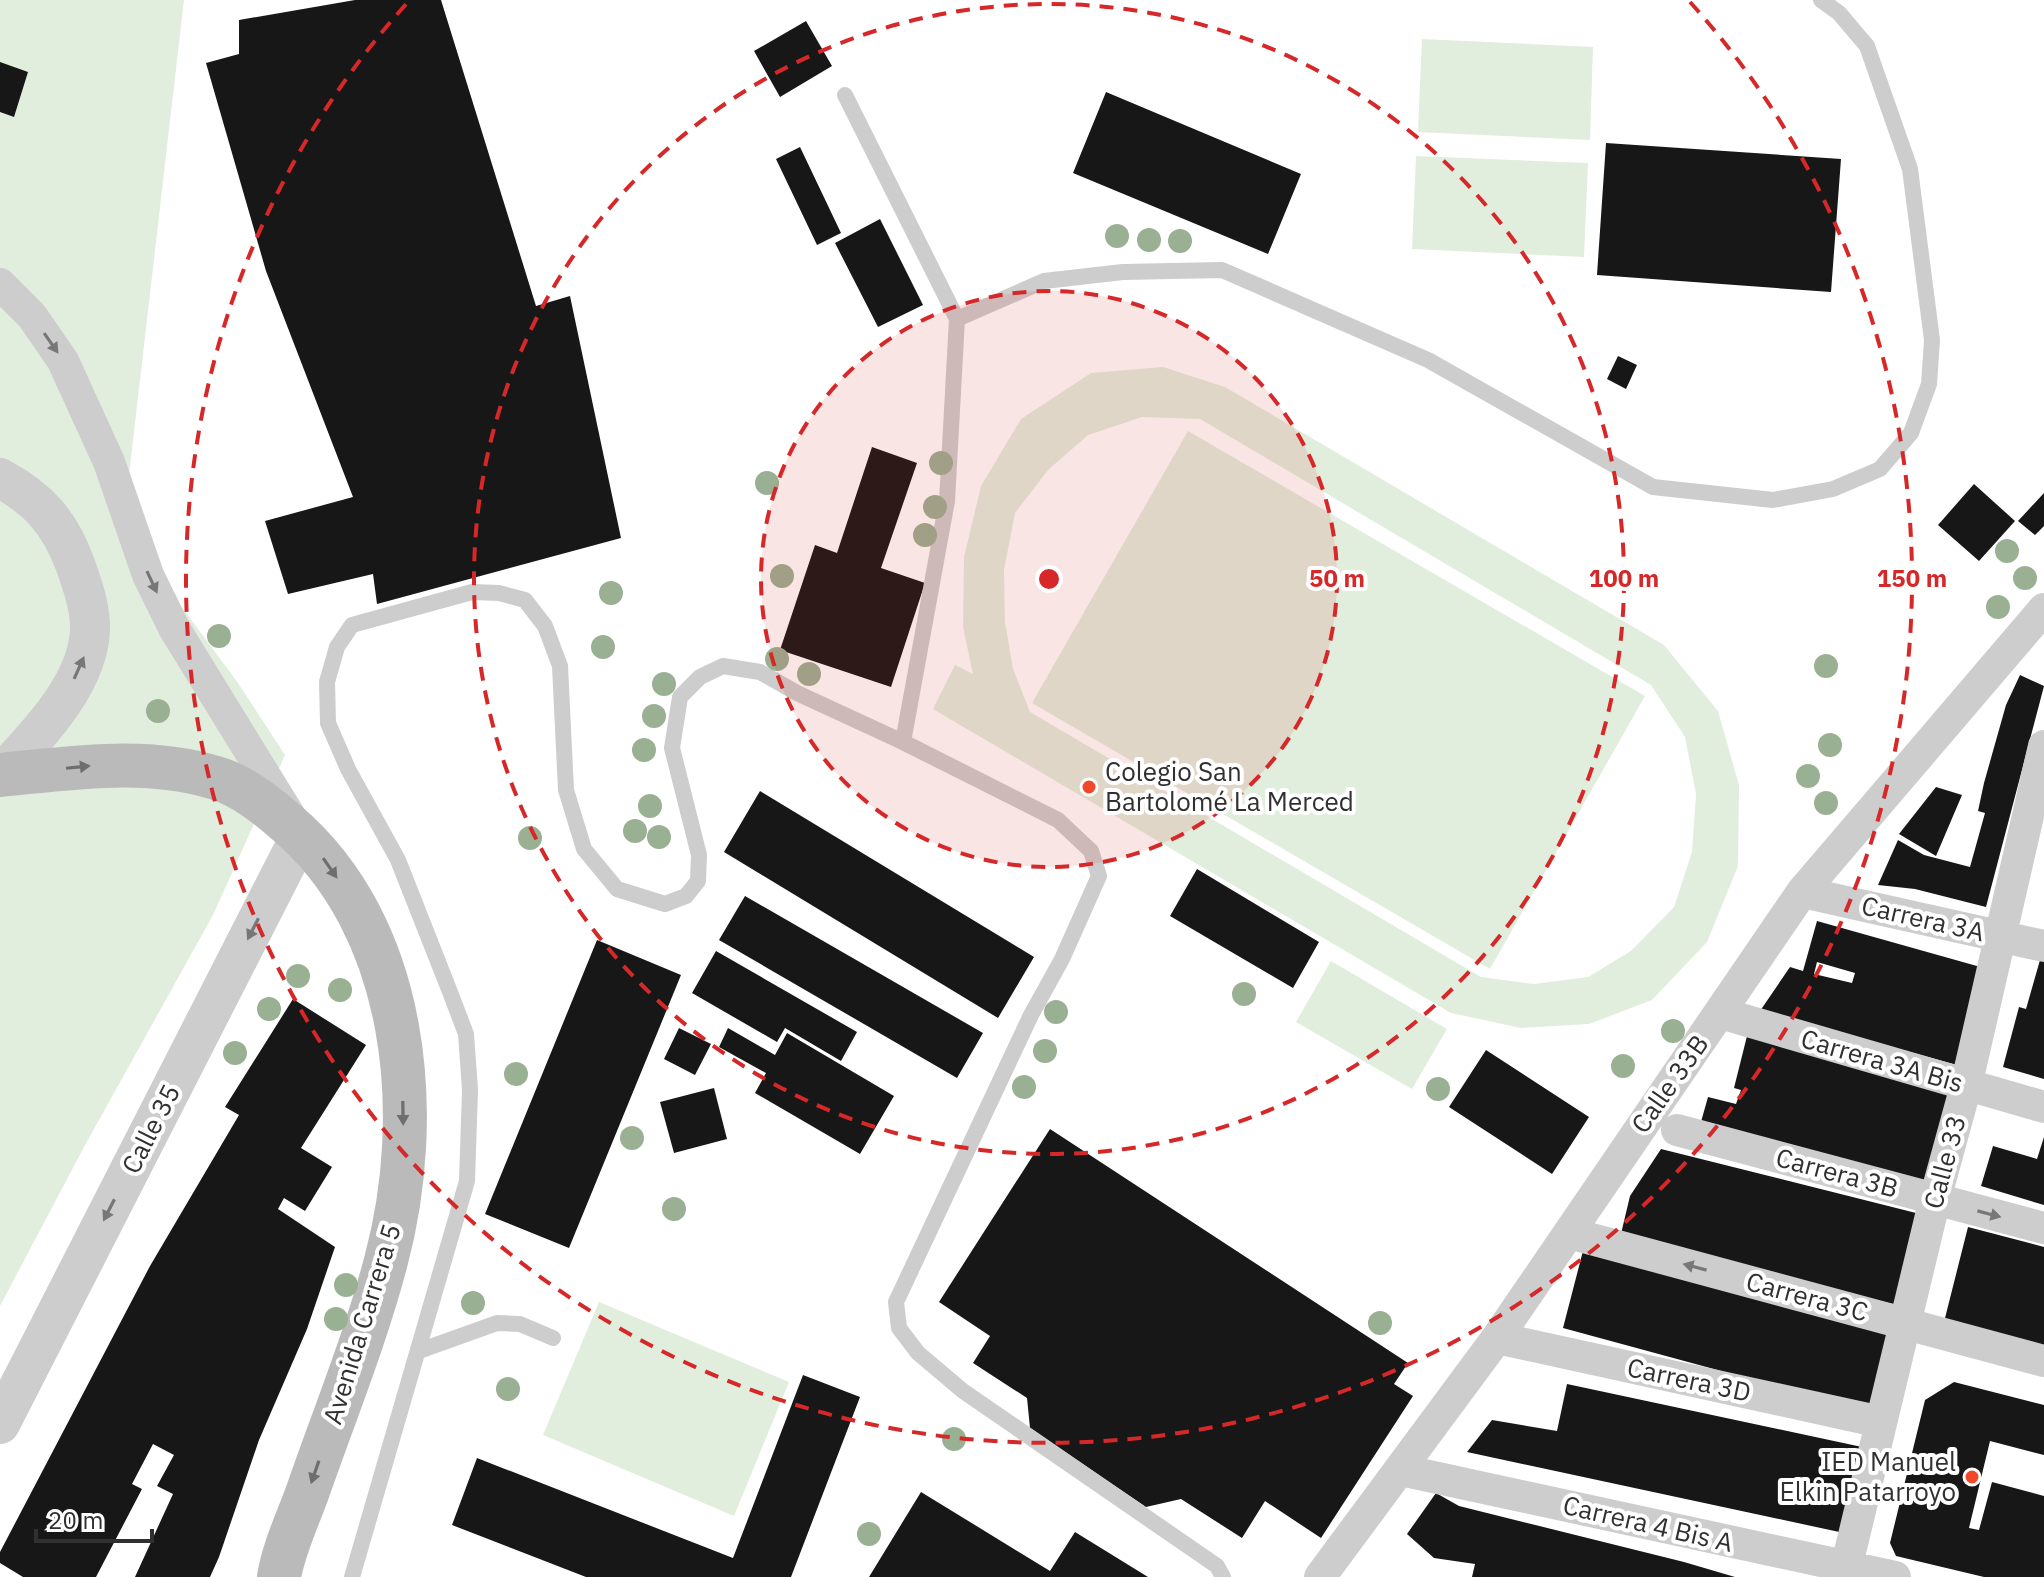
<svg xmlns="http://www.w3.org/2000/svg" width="2044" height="1577" font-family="'IBM Plex Sans',sans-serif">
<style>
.green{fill:#e2eedd;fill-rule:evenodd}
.building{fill:#171717;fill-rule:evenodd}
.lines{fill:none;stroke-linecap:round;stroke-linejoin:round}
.service{stroke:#cdcdcd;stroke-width:16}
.minor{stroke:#cdcdcd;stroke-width:32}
.tertiary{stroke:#cdcdcd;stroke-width:40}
.secondary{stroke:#bababa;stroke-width:44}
.tree{fill:#9ab093}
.oneway{fill:#777}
.oneway2{fill:#6e6e6e}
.ring{fill:none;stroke:#d62828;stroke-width:4;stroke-dasharray:14 10}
.poi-dot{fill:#f04829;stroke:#fff;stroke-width:3}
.labels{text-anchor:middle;stroke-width:8;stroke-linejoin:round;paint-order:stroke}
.poi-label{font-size:26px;fill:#303030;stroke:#fff;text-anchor:start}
.street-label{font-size:26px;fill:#303030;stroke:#fff}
.centre{fill:#d62828;stroke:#fff;stroke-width:4}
.ring-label{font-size:24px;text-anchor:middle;font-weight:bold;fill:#d62828;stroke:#fff;stroke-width:8;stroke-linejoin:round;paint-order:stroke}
</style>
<rect width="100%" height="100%" fill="#fff"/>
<path class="green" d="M0,0H184L126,501L181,606L238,683L285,755L213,915L84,1147L0,1306Z
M1422,39L1593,47L1590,140L1418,132Z
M1416,156L1588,163L1584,257L1412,249Z
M1163,367L1225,387L1664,645L1718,711L1739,785L1738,866L1707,942L1652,1000L1589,1024L1521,1028L1451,1013L933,709L955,665L973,674L963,627L964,557L981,486L1021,419L1091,373ZM1142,417L1200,419L1651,685L1685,737L1696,794L1692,852L1674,907L1631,951L1588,977L1534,984L1481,977L1030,712L1013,669L1005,622L1004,570L1015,513L1048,470L1088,435Z
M1188,431L1645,696L1490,969L1032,703Z
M1331,961L1447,1029L1412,1089L1296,1022Z
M599,1302L789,1382L734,1516L543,1435Z"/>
<path class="building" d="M355,0H441L536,306L570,296L621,538L377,604L373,574L288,594L265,521L353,497L266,271L206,63L239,54V20Z
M806,21L832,66L780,97L754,51Z
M0,62L28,72L14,117L0,112Z
M1106,92L1301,174L1268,254L1073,173Z
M1606,143L1841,159L1831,292L1597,275Z
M800,147L841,233L817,245L776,159Z
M880,219L923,305L878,327L835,243Z
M1618,356L1637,365L1626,389L1607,379Z
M872,447L917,463L881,568L925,583L891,687L780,650L815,545L837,553Z
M1974,484L2015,521L1979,561L1938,525Z
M2044,493V526L2035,535L2018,521Z
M2020,675L2044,686L1986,907L1915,889L1878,885L1898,840L1924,855L1970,867L1985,813L1978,811L1984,783L2006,705Z
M1936,787L1962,795L1936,856L1899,834Z
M760,791L1034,957L998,1018L724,852Z
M1197,869L1319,942L1293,988L1170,916Z
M745,896L983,1033L957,1078L719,940Z
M1817,921L1984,968L1957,1065L1760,1011L1790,967L1803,971ZM1817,962L1855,973L1852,983L1814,974Z
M597,940L681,975L569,1248L485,1214Z
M2044,946V1079L2003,1067L2019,1007L2026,1009Z
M716,951L857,1032L841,1061L785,1028L777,1042L692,993Z
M293,999L366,1045L301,1148L332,1167L305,1211L284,1198L278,1209L335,1247L307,1329L259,1440L219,1557L210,1577H135L173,1494L157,1486L174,1455L153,1444L132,1484L142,1489L96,1577H23L0,1563V1552L150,1266L239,1115L225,1107Z
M679,1028L711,1044L695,1075L664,1059Z
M728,1028L775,1055L787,1033L894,1096L860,1154L755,1093L766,1073L719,1047Z
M1747,1036L1955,1094L1929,1193L1699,1129L1708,1097L1736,1104L1741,1090L1734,1088Z
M1486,1050L1589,1117L1552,1174L1449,1107Z
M714,1088L727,1139L674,1153L660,1102Z
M1050,1129L1408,1363L1394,1384L1413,1396L1321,1538L1265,1501L1242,1538L1181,1499L1146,1507L1030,1428L1027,1398L973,1363L990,1336L939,1302Z
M2044,1137V1205L1981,1186L1993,1146L2037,1159Z
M1661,1149L1924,1215L1901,1306L1620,1238L1630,1196Z
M1968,1227L2044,1247V1348L1944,1322Z
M1584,1247L1898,1331L1876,1413L1563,1328Z
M803,1375L860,1397L791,1577H586L452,1525L477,1458L733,1558Z
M1954,1382L2044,1405V1455L1990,1441L1969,1528L1979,1530L1992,1482L2044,1496V1577H1984L1896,1556L1890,1543L1925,1400Z
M1567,1384L1862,1447L1844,1533L1467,1452L1492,1420L1557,1431Z
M921,1492L1050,1571L1075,1532L1148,1577H869Z
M1436,1493L1459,1506L1684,1562L1735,1577H1472L1475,1564L1434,1558L1407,1534Z"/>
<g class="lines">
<path class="service" d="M845,95L957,319
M903,742L947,501L957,319L1044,281L1123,272L1222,270L1428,360L1653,487L1773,500L1833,489L1880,469L1911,433L1929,384L1932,340L1910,169L1867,46L1839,13L1821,0
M419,1351L497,1323L520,1324L553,1338
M352,1577L467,1181L470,1090L466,1034L450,992L398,860L348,769L328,723L327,682L337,647L352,625L472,592L499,593L525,600L545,626L560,666L566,790L584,849L617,889L665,904L686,896L698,881L699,855L672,748L680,697L700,677L723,666L760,672L797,693L903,742L1058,820L1091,851L1099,876L1062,959L1031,1015L896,1302L899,1328L918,1353L963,1391L1217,1566L1223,1577"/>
<path class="minor" d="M0,284L32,316L63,361L109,462L148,575L174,628L291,818
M1802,892L2044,946
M1720,1013L2044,1107
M1677,1130L2044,1228
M1569,1233L2044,1361
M1497,1338L1881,1422
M1401,1470L1895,1577
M1320,1577L1497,1338L1802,892L2044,609
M1844,1577L1935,1199L1966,1086L2044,746"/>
<path class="tertiary" d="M0,478C39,499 60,523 75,564C82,584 89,603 90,624C92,681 36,737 0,775
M0,1424L301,835"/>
<path class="secondary" d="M0,775C72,768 146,756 216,778C243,786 266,805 287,823C409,927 425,1115 386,1261C366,1337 336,1411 310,1485C300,1515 284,1546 279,1577"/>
</g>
<g class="tree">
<circle cx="1117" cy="236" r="12"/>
<circle cx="1149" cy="240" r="12"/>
<circle cx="1180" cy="241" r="12"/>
<circle cx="941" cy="463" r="12"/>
<circle cx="767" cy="483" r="12"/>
<circle cx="935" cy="507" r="12"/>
<circle cx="925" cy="535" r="12"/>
<circle cx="2007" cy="551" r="12"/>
<circle cx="782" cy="576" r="12"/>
<circle cx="2025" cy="578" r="12"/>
<circle cx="611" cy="593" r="12"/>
<circle cx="1998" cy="607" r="12"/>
<circle cx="219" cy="636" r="12"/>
<circle cx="603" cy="647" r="12"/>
<circle cx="777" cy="659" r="12"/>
<circle cx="1826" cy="666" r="12"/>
<circle cx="809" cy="674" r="12"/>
<circle cx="664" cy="684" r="12"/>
<circle cx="158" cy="711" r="12"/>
<circle cx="654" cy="716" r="12"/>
<circle cx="1830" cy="745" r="12"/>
<circle cx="644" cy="750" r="12"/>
<circle cx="1808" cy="776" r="12"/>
<circle cx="1826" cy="803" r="12"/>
<circle cx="650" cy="806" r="12"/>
<circle cx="635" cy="831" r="12"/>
<circle cx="659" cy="837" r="12"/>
<circle cx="530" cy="838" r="12"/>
<circle cx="298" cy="976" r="12"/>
<circle cx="340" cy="990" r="12"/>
<circle cx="1244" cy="994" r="12"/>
<circle cx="269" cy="1009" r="12"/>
<circle cx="1056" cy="1012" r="12"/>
<circle cx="1673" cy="1031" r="12"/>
<circle cx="1045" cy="1051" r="12"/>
<circle cx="235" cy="1053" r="12"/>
<circle cx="1623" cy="1066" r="12"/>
<circle cx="516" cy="1074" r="12"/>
<circle cx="1024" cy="1087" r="12"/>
<circle cx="1438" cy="1089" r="12"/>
<circle cx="632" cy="1138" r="12"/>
<circle cx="674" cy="1209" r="12"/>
<circle cx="346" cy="1285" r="12"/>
<circle cx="473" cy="1303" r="12"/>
<circle cx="336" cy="1319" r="12"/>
<circle cx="1380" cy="1323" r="12"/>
<circle cx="508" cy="1389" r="12"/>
<circle cx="954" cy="1439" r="12"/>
<circle cx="869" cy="1534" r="12"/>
</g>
<defs><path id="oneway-solid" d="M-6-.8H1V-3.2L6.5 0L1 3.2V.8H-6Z" transform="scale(2)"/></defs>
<g class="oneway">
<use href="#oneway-solid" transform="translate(51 343) rotate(55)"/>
<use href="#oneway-solid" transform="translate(152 582) rotate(65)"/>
<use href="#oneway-solid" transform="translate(79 668) rotate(-66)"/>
<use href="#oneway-solid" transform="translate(253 929) rotate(117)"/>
<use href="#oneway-solid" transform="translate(109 1210) rotate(117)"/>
<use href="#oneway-solid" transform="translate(1989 1214) rotate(15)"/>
<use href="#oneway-solid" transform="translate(1695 1267) rotate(-165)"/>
</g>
<g class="oneway2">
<use href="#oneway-solid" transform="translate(78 767) rotate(-6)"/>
<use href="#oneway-solid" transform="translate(330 868) rotate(55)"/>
<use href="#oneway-solid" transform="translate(403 1113) rotate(89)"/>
<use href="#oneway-solid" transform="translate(315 1472) rotate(109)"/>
</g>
<circle cx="1049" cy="579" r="288" fill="#d62828" fill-opacity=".12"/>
<g class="ring">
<circle cx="1049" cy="579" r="288"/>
<circle cx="1049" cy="579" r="575"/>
<path d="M1690 2A863 863 0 1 1 408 2"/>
</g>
<g class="poi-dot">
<circle cx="1089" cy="787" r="8"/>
<circle cx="1972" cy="1477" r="8"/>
</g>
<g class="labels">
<g class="poi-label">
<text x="1105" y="781">Colegio San<tspan x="1105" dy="30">Bartolomé La Merced</tspan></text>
<text x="1956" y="1471" text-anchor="end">IED Manuel<tspan x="1956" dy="30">Elkin Patarroyo</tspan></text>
</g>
<g class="street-label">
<text transform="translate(1923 919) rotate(13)" y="9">Carrera 3A</text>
<text transform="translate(1882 1061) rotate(16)" y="9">Carrera 3A Bis</text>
<text transform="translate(1670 1084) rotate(-55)" y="9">Calle 33B</text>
<text transform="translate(151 1129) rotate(-63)" y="9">Calle 35</text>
<text transform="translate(1945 1162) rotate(-75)" y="9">Calle 33</text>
<text transform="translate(1837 1173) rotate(15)" y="9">Carrera 3B</text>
<text transform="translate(1807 1297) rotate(15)" y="9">Carrera 3C</text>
<text transform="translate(362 1324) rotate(-73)" y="9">Avenida Carrera 5</text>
<text transform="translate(1689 1380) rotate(12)" y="9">Carrera 3D</text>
<text transform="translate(1648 1524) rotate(13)" y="9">Carrera 4 Bis A</text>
</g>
</g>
<circle cx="1049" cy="579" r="12" class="centre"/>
<g class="ring-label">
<text x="1337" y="587">50 m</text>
<text x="1624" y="587">100 m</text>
<text x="1912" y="587">150 m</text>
</g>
<path d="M36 1529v12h116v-12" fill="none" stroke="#303030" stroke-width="4"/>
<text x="48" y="1529" font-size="24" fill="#303030" stroke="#ffffff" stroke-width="6" paint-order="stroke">20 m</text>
</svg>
